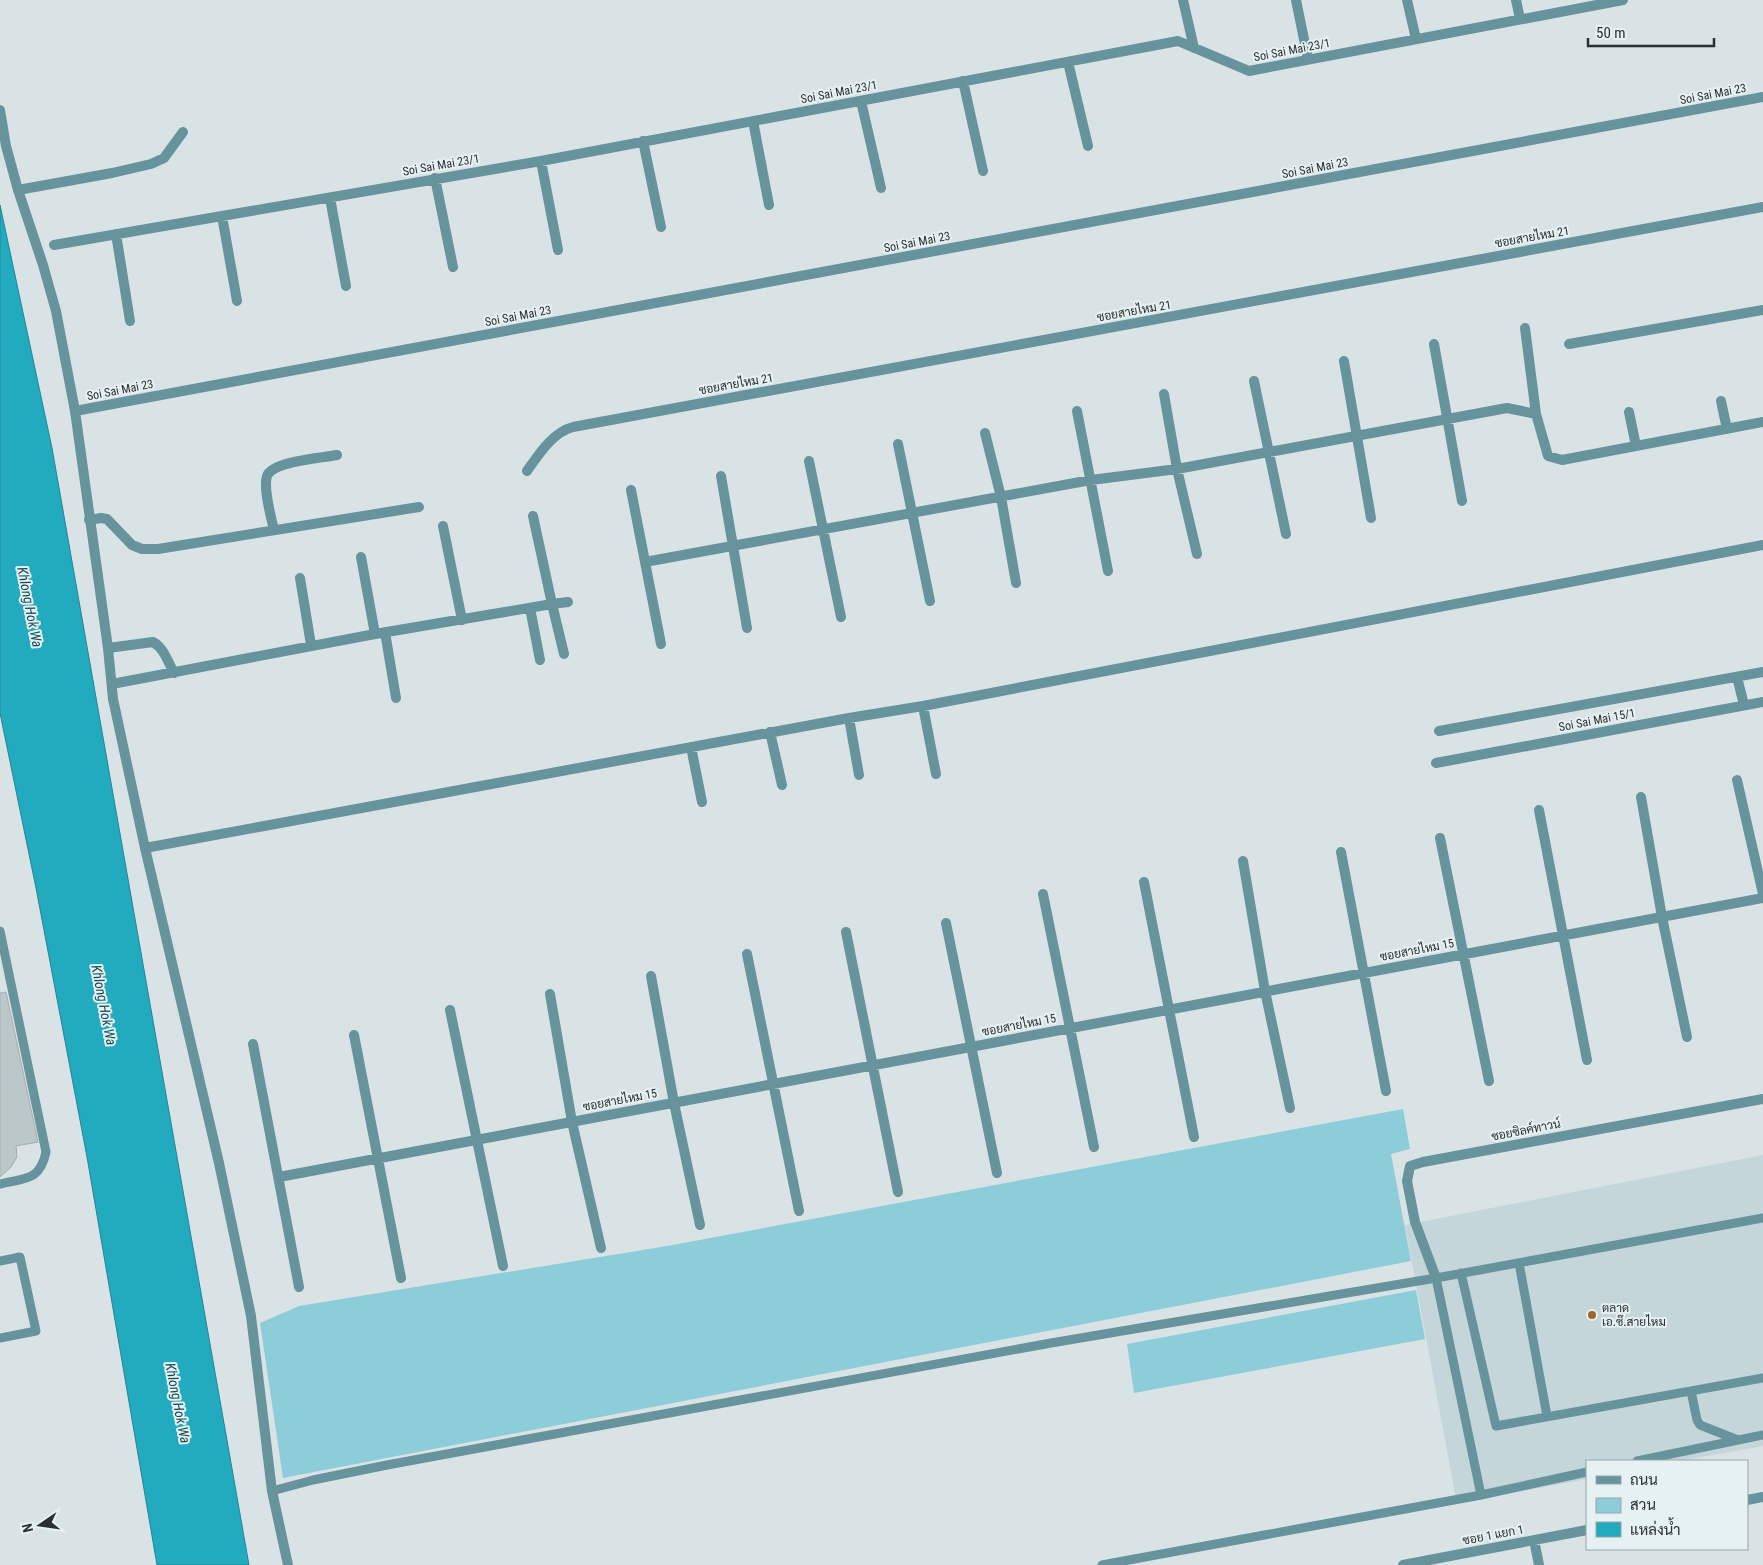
<svg xmlns="http://www.w3.org/2000/svg" width="1763" height="1565" font-family="'Roboto Condensed',Sarabun,sans-serif">
<style>
.built{fill:#c4d6da}
.green{fill:#8dcdda}
.water{fill:#22aabf;stroke:#258594}
.building{fill:#bcc7c9;stroke:#a3adaf}
.lines{fill:none;stroke-linecap:round;stroke-linejoin:round}
.service{stroke:#67939c;stroke-width:9}
.minor{stroke:#67939c;stroke-width:10}
.tertiary{stroke:#67939c;stroke-width:10}
.poi-dot{fill:#a06227;stroke:#e6f1f3;stroke-width:2}
.labels{text-anchor:middle;stroke-width:4;stroke-linejoin:round;paint-order:stroke}
.street-label{font-size:12px;fill:#2b2f30;stroke:#e6f1f3}
.poi-label{font-size:12px;fill:#2b2f30;stroke:#e6f1f3;text-anchor:start}
.water-label{font-size:14px;font-style:italic;fill:#134952;stroke:#e6f1f3}
</style>
<rect width="100%" height="100%" fill="#d9e3e6"/>
<path class="built" d="M1763,1155V1446L1680,1461H1587V1479L1457,1504L1405,1225Z"/>
<path class="green" d="M1403,1109L1410,1149L1391,1154L1411,1261L283,1478L260,1323L299,1306L667,1246Z
M1416,1290L1425,1339L1134,1393L1127,1344Z"/>
<path class="water" d="M0,205L52,448L249,1565H157L87,1157L36,888L0,713Z"/>
<path class="building" d="M6,992L38,1142L16,1146L17,1157L11,1167L0,1177V993Z"/>
<g class="lines">
<path class="service" d="M0,931L46,1152C40,1181 25,1178 0,1184
M0,1261L20,1257L36,1331L0,1338
M1519,1263L1547,1416
M1461,1273L1496,1426L1763,1378
M1436,1278L1481,1495
M1691,1391L1697,1420L1700,1425L1738,1440
M1637,1461L1763,1435
M272,1491L313,1480L387,1465L669,1413L1051,1343L1436,1278L1763,1218
M1102,1565L1481,1495L1587,1472"/>
<path class="minor" d="M1183,0L1194,48
M1296,0L1308,59
M1407,0L1416,39
M1516,0L1520,19
M1068,62L1088,146
M963,81L983,171
M861,101L881,188
M753,121L769,205
M643,141L661,227
M541,161L558,250
M435,178L453,267
M18,190L112,173L151,164L164,158L183,132
M330,198L346,286
M222,216L237,301
M116,234L130,321
M54,245L541,161L1178,41L1249,71L1623,0
M1525,328L1536,414
M1434,344L1462,501
M1569,344L1763,310
M1344,361L1371,518
M1254,381L1286,534
M1164,394L1177,469L1197,554
M1721,401L1727,429
M75,411L1763,97
M1077,411L1108,571
M1629,412L1636,446
M985,433L1001,497L1016,583
M898,444L930,601
M809,461L841,617
M527,471C539,454 553,432 573,427L1763,207
M721,476L747,628
M631,490L661,644
M89,520L101,518L107,519L132,545L142,549H158L419,507
M443,526L462,620
M274,530C271,517 263,488 267,476C272,461 322,458 337,455
M361,557L375,634
M645,562L1091,480L1177,469L1507,408L1536,414L1548,456L1562,460L1763,422
M300,578L311,645
M530,608L540,660
M385,632L396,698
M108,648L153,642C164,648 168,662 174,673
M564,654L552,604L568,602
M1737,677L1744,705
M112,684L375,634L552,604L533,516
M923,706L936,774
M849,718L859,775
M1439,731L1763,672
M770,732L782,785
M691,747L702,802
M1436,763L1763,702
M1737,780L1763,894
M1641,797L1662,917L1687,1037
M1539,810L1587,1060
M1440,838L1489,1081
M145,848L849,718L923,706L1763,545
M1341,852L1386,1091
M1243,861L1265,991L1290,1108
M1144,882L1194,1137
M1043,894L1094,1147
M946,923L997,1173
M846,932L898,1192
M747,954L799,1211
M651,976L674,1103L700,1225
M550,994L572,1122L601,1248
M450,1010L503,1266
M354,1035L401,1278
M253,1044L299,1287
M279,1177L1763,898
M1436,1278L1415,1222L1407,1181L1410,1166L1423,1162L1763,1099
M1747,1500L1763,1497
M1534,1540L1539,1565
M1403,1565L1587,1530"/>
<path class="tertiary" d="M0,110L6,146L18,190L43,265L56,311L75,411L108,648L113,699L145,848L219,1163L251,1316L272,1491L288,1565"/>
</g>
<circle class="poi-dot" cx="1592" cy="1315" r="5"/>
<g class="labels">
<g class="street-label">
<text transform="translate(1292 50) rotate(-11)" y="4">Soi Sai Mai 23/1</text>
<text transform="translate(839 92) rotate(-11)" y="4">Soi Sai Mai 23/1</text>
<text transform="translate(1713 94) rotate(-11)" y="4">Soi Sai Mai 23</text>
<text transform="translate(441 165) rotate(-10)" y="4">Soi Sai Mai 23/1</text>
<text transform="translate(1315 168) rotate(-11)" y="4">Soi Sai Mai 23</text>
<text transform="translate(1532 237) rotate(-10)" y="4">ซอยสายไหม 21</text>
<text transform="translate(917 242) rotate(-11)" y="4">Soi Sai Mai 23</text>
<text transform="translate(1134 311) rotate(-10)" y="4">ซอยสายไหม 21</text>
<text transform="translate(518 316) rotate(-11)" y="4">Soi Sai Mai 23</text>
<text transform="translate(736 384) rotate(-10)" y="4">ซอยสายไหม 21</text>
<text transform="translate(120 390) rotate(-11)" y="4">Soi Sai Mai 23</text>
<text transform="translate(1597 720) rotate(-11)" y="4">Soi Sai Mai 15/1</text>
<text transform="translate(1417 950) rotate(-11)" y="4">ซอยสายไหม 15</text>
<text transform="translate(1019 1025) rotate(-11)" y="4">ซอยสายไหม 15</text>
<text transform="translate(620 1100) rotate(-11)" y="4">ซอยสายไหม 15</text>
<text transform="translate(1526 1130) rotate(-11)" y="4">ซอยซิลค์ทาวน์</text>
<text transform="translate(1493 1535) rotate(-11)" y="4">ซอย 1 แยก 1</text>
</g>
<g class="poi-label">
<text x="1602" y="1312">ตลาด<tspan x="1602" dy="14">เอ.ซ๊.สายไหม</tspan></text>
</g>
<g class="water-label">
<text transform="translate(30 607) rotate(79)" y="5">Khlong Hok Wa</text>
<text transform="translate(104 1005) rotate(79)" y="5">Khlong Hok Wa</text>
<text transform="translate(178 1403) rotate(79)" y="5">Khlong Hok Wa</text>
</g>
</g>
<rect x="1586" y="1460" width="162" height="90" fill="#e6f1f3" stroke="#9ba3a5"/>
<rect x="1596" y="1476" width="25" height="8" fill="#67939c" stroke="#9ba3a5"/>
<text x="1630" y="1485" font-size="15" fill="#2b2f30">ถนน</text>
<rect x="1596" y="1498" width="25" height="15" fill="#8dcdda" stroke="#9ba3a5"/>
<text x="1630" y="1510" font-size="15" fill="#2b2f30">สวน</text>
<rect x="1596" y="1522" width="25" height="15" fill="#22aabf" stroke="#9ba3a5"/>
<text x="1630" y="1535" font-size="15" fill="#2b2f30">แหล่งน้ำ</text>
<g transform="translate(40 1525) rotate(257)" stroke="#e6f1f3" stroke-width="4" paint-order="stroke">
<path d="M0-4L9 19L0 12L-9 19Z" fill="#2b2f30"/>
<text y="-8" font-size="14" font-weight="bold" text-anchor="middle" fill="#2b2f30">N</text>
</g>
<path d="M1588 38v8h126v-8" fill="none" stroke="#2b2f30" stroke-width="2.5"/>
<text x="1596" y="38" font-size="15" fill="#2b2f30" stroke="#e6f1f3" stroke-width="4" paint-order="stroke">50 m</text>
</svg>
